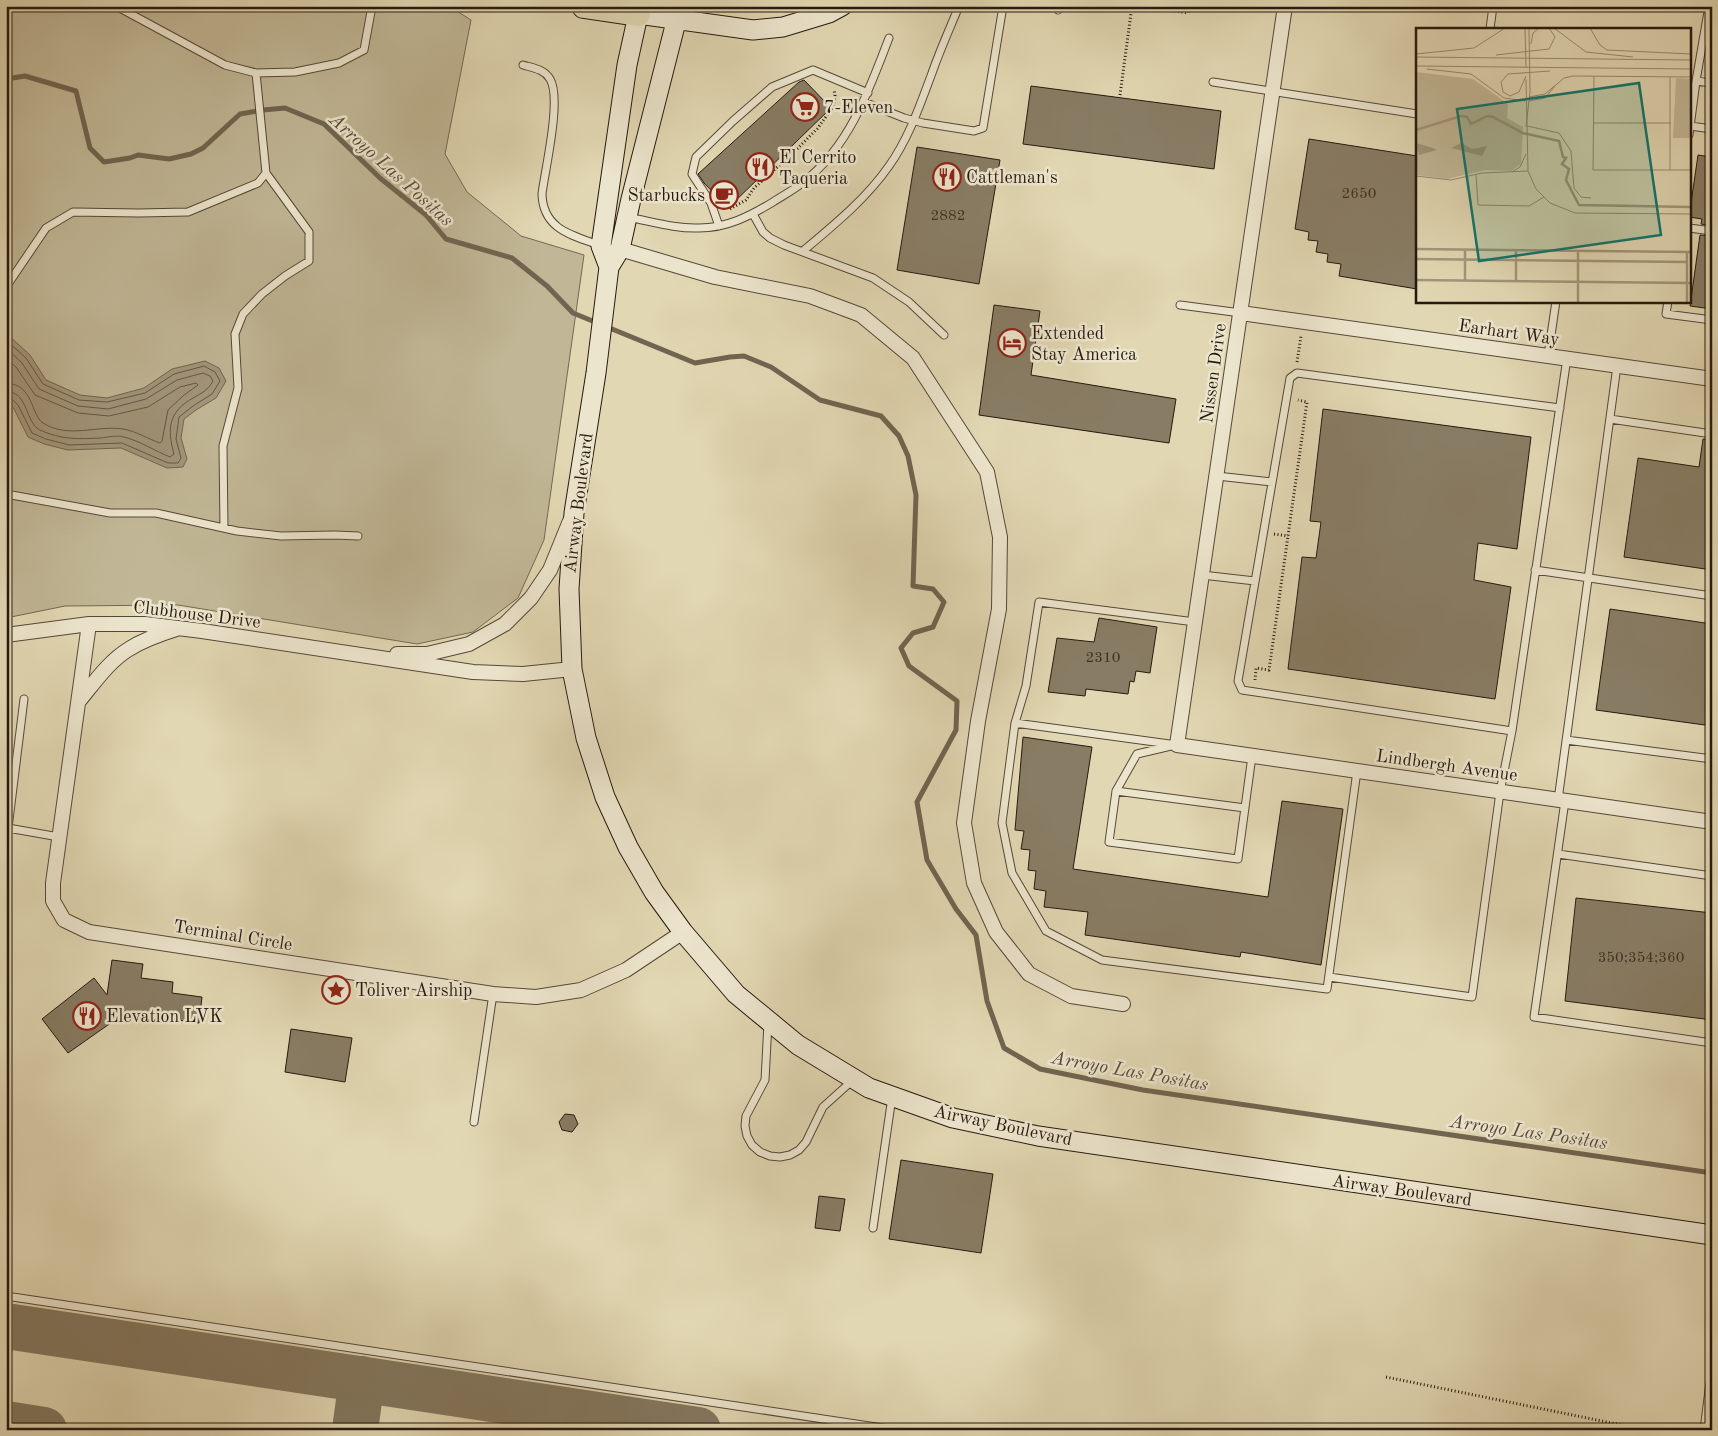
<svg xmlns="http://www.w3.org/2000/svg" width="1718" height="1436" font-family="'Old Standard TT',serif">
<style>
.green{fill:#c1b796;stroke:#746852}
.water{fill:#a2967b;stroke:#716450}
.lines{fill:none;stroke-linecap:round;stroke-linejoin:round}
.shore{stroke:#645845;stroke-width:1}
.stream{stroke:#716450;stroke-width:5}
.taxiway{stroke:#847860;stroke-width:46}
.building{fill:#887c64;stroke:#27190f}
.lane-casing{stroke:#564838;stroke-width:9}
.street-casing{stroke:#564838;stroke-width:16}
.secondary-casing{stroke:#27190f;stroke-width:21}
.highway-casing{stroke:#27190f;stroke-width:26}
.path{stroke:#27190f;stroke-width:3;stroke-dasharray:1 2.5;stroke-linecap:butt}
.lane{stroke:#ece5cd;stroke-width:7}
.street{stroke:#ece5cd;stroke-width:14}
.secondary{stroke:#ece5cd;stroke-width:19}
.highway{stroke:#e1d7b2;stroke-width:24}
.labels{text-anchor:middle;stroke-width:5;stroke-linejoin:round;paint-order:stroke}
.number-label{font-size:15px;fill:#3f3224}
.poi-label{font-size:18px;fill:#27190f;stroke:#ece5cd;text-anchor:start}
.street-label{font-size:18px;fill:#27190f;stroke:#ece5cd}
.water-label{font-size:19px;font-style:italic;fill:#584b3a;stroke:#ece5cd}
.inset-river{fill:none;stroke:#a2967b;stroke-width:2.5}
.inset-road{fill:none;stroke:#978b71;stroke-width:1}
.view{fill:#0f766e;fill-opacity:0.15;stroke:#0f766e;stroke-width:2.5}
.inset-edge{fill:none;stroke:#27190f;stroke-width:2.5}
</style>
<rect width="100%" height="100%" fill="#e1d7b2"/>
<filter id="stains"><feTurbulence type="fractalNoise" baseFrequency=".004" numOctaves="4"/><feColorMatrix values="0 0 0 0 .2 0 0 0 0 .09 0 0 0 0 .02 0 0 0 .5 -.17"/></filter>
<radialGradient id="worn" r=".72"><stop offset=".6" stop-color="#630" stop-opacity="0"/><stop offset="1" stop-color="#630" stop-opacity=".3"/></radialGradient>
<path class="green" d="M6,6H449L471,20L445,154L467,192L521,236L584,255L544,540L518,598L473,632L417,644L178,605L65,606L6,618Z"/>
<path class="water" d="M6,333L30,355L46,380L80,395L107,398L144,388L172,369L205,361L219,368L226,381L216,398L196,410L184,419L181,438L187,459L183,467L167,468L121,448L68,450L44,444L28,437L13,407L6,400Z"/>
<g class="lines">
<path class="shore" d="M6,340L26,358L43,384L79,400L107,402L145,393L174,374L204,366L215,372L220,381L212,394L193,406L179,417L176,439L181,458L178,463H168L122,443L69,445L46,439L32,433L18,405L11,398L6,397
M6,348L22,363L39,389L78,406L108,409L146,399L177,380L203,373L210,376L213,381C208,390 202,393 193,398C168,412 167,429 174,454L170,457C155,451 140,441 124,437C117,435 108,437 101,438C77,439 62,440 40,430C25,423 29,392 6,391
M6,358L16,367L35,395L78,413L109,416L148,407L180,387L196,383L198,385L184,395L168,410L162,441L160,443C148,439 136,431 123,429C97,425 68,439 43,423C30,414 34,384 6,383"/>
<path class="stream" d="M6,79L25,76L76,91L90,148L104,162L130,158L138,155L169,159L191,154L203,148L240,114L263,110L285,108L324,124L380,178L426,215L446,239L512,258L547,286L573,313L695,363L730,357L744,356L771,367L820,400L881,416L899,436L908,456L916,495L913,586L933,589L944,602L933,627L913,633L901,648L909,666L957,701L956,730L917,802L927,860L956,909L976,935L987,1001L1004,1048L1040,1069L1143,1090L1712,1173"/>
<path class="taxiway" d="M6,1326L698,1430
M6,1424L44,1430
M355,1430L362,1379"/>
</g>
<path class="building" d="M804,80L831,108L728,208L704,183L698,174L799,82Z
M1031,86L1221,111L1214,169L1023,144Z
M1309,139L1417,156V289L1339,276L1341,264L1327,262L1328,254L1316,252L1318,241L1308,240L1309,232L1295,229Z
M917,147L1000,160L979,284L897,270Z
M1698,155L1712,157V226L1701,224L1702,219L1689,217Z
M1700,235L1712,236V309L1690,306Z
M994,305L1040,311L1031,375L1176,399L1169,443L979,415Z
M1323,409L1531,437L1517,549L1478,543L1474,580L1511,587L1495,699L1288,669L1302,557L1316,558L1321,522L1310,521Z
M1703,439L1712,440V570L1624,557L1638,458L1699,467Z
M1610,609L1712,624V726L1596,710Z
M1099,618L1157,627L1150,673L1136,671L1134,682L1130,681L1128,694L1086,689L1085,696L1048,692L1057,638L1094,642Z
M1023,737L1092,747L1073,869L1268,897L1282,801L1343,809L1321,965L1241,952L1240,957L1085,935L1088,912L1044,907L1046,891L1034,889L1036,871L1028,870L1030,850L1021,849L1024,831L1015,830Z
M1576,898L1712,913V1020L1565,1001Z
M112,960L143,964L141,978L173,982L172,993L202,997L199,1023L125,1013L68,1053L42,1019L94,978L107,995Z
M291,1029L352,1038L345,1082L285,1072Z
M565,1114L574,1115L578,1124L572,1132L562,1130L559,1122Z
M901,1160L993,1174L981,1253L889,1239Z
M819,1196L845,1199L840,1231L815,1228Z"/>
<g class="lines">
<defs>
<path id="lane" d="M116,6L225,65L256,73
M1056,6L1058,10
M1490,29L1493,6
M523,65C533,68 544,69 550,79C562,99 545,169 542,194C543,229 571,235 599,245
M1696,81L1712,83
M1213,82L1417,114
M864,102L904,118L923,123L974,131L983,128L1003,6
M1690,126L1712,129
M1689,135L1696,81L1709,6
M753,214L763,232L770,238L784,245L873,278L909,302L944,335
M627,217C650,221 675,229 699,228C727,228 750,216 773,202C784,195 795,189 805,181C850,145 869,90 889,38
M719,226L711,203L692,174L696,157L733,121L772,87L813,70L868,93
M1689,228L1712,231
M803,251C834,225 866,199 889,166C909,138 920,105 932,73C940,50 950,28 959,6
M6,287L46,228L73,212L139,213L188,212L258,183L266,173L256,73L295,72L339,63L364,50L372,6
M1668,301L1666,314L1712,320
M1180,305L1241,313
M1548,356L1556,301
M1610,419L1712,434
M1217,476L1272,482
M6,494L110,513H156L237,531L281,536L335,535L358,536
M224,528L223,446L238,388L235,334L243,314L262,294L285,276L309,261V232L266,173
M1535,570L1712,596
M1202,575L1255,581
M1015,723L1026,686L1039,602L1195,622
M1512,731L1242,690L1238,681L1290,378L1297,373L1560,408
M1566,740L1712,759
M1177,745L1015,723L1002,823L1012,873L1046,931L1102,960L1327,989L1357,771
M1116,791L1137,754L1171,746
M1558,800L1617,366
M1565,801L1534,1017L1712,1043
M1245,808L1116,791L1109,842L1238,859L1252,756
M8,828L24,699
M6,839L8,828L59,837
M1558,854L1712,876
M1329,977L1472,997L1500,792L1512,731L1567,358
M768,1023L765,1080L746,1116L745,1126L747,1136L752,1145L760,1152L770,1156L780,1157L790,1155L799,1150L806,1142L823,1107L853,1080
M474,1122L493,994
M873,1228L892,1097
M6,1296L896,1430
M1709,1390L1712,1371
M1704,1430L1709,1390L1712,1391"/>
<path id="street" d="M1285,6L1177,745L1712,822
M620,249L715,277L810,296L861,315L913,358L987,472L1000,537L999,609L978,721L964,823L974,883L996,932L1029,974L1071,996L1123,1004
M1241,313L1712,379
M89,624L53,883V901L64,920L89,932L493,994L536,997L581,990L626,970L683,932
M6,635L89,624H145L202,631L473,672L523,674L572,669
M397,654H427L469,644L505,624L531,598L550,570L570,521
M79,701C94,683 109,661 129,649C143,640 160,634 176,629"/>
<path id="secondary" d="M680,6L631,199L620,249L609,267L596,373L574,513L569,589L572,669L586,738L605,797L628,847L654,892L683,932L736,994L798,1045L869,1088L953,1118L1038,1136L1712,1235
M638,14L753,30L783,27L829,13L842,6
M609,267L601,246L603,232L627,65L640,6"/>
<path id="highway" d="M584,6L638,14"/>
</defs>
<use href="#lane" class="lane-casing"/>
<use href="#street" class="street-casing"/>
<use href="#secondary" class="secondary-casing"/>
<use href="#highway" class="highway-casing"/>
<path class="path" d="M1140,6L1188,13L1189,6
M1120,95L1132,6
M730,209L746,200L754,188L793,153L817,129L833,107L835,95L834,90
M1297,362L1301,336
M1274,534L1288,536
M1255,680L1256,668L1269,670L1307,402L1298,400
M1386,1377L1646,1430"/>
<use href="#lane" class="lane"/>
<use href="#street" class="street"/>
<use href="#secondary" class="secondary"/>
<use href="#highway" class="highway"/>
</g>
<defs>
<symbol id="supermarket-ring" viewBox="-11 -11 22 22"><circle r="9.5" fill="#ece5cd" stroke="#8f2418" stroke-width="1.5"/><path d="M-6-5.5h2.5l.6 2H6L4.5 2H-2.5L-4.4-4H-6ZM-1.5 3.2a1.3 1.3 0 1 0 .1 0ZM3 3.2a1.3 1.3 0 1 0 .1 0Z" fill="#8f2418"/></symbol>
<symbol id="restaurant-ring" viewBox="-11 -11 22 22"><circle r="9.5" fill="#ece5cd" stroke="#8f2418" stroke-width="1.5"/><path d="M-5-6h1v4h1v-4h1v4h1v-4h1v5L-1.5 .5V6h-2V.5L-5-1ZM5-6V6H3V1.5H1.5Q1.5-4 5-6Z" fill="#8f2418"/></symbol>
<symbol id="cafe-ring" viewBox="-11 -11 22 22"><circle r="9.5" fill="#ece5cd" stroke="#8f2418" stroke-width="1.5"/><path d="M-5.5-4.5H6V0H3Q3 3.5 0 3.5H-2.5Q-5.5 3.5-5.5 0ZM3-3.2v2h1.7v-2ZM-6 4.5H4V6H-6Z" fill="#8f2418"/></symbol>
<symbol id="hotel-ring" viewBox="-11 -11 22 22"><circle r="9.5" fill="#ece5cd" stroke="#8f2418" stroke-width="1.5"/><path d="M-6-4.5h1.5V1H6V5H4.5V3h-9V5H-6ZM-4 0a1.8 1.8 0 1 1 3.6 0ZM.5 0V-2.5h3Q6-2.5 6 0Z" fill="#8f2418"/></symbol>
<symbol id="sight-ring" viewBox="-11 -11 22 22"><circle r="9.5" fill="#ece5cd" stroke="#8f2418" stroke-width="1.5"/><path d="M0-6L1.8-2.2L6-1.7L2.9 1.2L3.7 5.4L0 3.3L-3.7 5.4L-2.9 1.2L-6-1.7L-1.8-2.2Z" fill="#8f2418"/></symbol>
</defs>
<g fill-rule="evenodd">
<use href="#supermarket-ring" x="789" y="91" width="32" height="32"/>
<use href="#restaurant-ring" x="744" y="151" width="32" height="32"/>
<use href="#restaurant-ring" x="931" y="161" width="32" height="32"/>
<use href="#cafe-ring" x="708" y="179" width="32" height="32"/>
<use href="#hotel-ring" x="996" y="327" width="32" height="32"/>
<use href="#sight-ring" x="320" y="974" width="32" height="32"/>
<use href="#restaurant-ring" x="71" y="1000" width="32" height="32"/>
</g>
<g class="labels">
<g class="number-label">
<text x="1359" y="198">2650</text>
<text x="948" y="220">2882</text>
<text x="1103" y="662">2310</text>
<text x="1641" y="962">350;354;360</text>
</g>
<g class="poi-label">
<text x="824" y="113">7-Eleven</text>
<text x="779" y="163">El Cerrito<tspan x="779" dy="21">Taqueria</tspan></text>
<text x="966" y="183">Cattleman's</text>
<text x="705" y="201" text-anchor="end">Starbucks</text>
<text x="1031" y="339">Extended<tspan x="1031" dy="21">Stay America</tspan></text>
<text x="355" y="996">Toliver Airship</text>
<text x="106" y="1022">Elevation LVK</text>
</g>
<g class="street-label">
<text transform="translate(1509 332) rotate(8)" y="6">Earhart Way</text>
<text transform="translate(1213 373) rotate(-82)" y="6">Nissen Drive</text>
<text transform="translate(578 503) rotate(-83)" y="6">Airway Boulevard</text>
<text transform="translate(197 614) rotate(7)" y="6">Clubhouse Drive</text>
<text transform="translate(1447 765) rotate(8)" y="6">Lindbergh Avenue</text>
<text transform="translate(233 935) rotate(9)" y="6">Terminal Circle</text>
<text transform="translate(1003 1125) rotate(12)" y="6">Airway Boulevard</text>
<text transform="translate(1402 1190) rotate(8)" y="6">Airway Boulevard</text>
</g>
<g class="water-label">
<text transform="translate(392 169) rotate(42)" y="7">Arroyo Las Positas</text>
<text transform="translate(1130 1070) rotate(10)" y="7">Arroyo Las Positas</text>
<text transform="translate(1529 1131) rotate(8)" y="7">Arroyo Las Positas</text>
</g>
</g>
<g transform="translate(1416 28)">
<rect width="275" height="275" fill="#e1d7b2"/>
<path d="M0,44L57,51L92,76L91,90L107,99L105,136L95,143L69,142L31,151L1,147L0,173ZM260,50L275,51V110H257Z" fill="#c1b796"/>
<path d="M0,115L17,120L21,122L3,127ZM45,115L56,121L71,118L66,128L35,120Z" fill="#a2967b"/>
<path class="inset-river" d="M0,102L45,88L51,89L55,96L71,88L77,89L107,105L143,113L147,129L150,130L146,136L153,141L150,152L163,177L275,179M0,221L275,224M0,231L271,234M0,252L274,255M49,252V221M100,253V222M162,275V222M271,275V223"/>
<path class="inset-road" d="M109,0L110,40M138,0L170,24L217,29M174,0L184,17L191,22L275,26M115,16L117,5L123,0M0,26L58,20L89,0M80,27L133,21L139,9L133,0M0,29L275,32M0,38L275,41M11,41L55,46L88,70L109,73M110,48L103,64L94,68L87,64L85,54L92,46L134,43M178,48L177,142H275M110,51L112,143L120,161L134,175L159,185L275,186M113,69L129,66L148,50L157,48L275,49M113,73L129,70L139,58M178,95H255M111,98L143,105L155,123L158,160L165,169L175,170M110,99L114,64L113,0M254,142V49M96,144L104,139L110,126M60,146L62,177L113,178L128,169M0,148L35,152L66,145L112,143"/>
<path class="view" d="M223,55L245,207L63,233L41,81Z"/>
<rect width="275" height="275" class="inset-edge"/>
</g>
<rect width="1718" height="1436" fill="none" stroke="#e1d7b2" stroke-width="25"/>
<rect x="8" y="8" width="1703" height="1421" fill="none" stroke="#27190f" stroke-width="2.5"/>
<rect x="12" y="12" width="1693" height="1411" fill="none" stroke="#27190f"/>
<rect width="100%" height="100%" filter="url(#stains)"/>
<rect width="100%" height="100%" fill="url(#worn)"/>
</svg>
